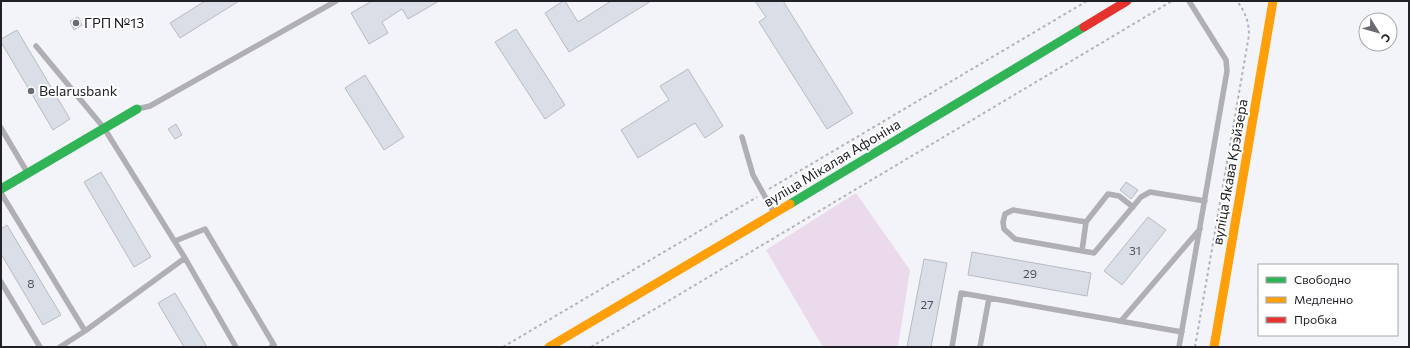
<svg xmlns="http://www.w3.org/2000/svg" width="1410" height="348" font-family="Commissioner,sans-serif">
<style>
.green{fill:#ebdaeb}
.building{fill:#d9dee7;stroke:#b9bbc1}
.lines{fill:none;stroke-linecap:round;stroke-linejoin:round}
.path{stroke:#b4b3b7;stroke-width:2;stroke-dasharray:3 3;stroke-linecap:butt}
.lane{stroke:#b0afb3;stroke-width:5.5}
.fast{stroke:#30b455;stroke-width:9}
.slow{stroke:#ff9f0a;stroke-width:9}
.jam{stroke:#e5322d;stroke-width:9}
.poi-dot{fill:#6a6b72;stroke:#fff;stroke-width:1.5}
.labels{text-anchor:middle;stroke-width:4;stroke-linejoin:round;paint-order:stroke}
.number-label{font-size:12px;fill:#51525a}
.poi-label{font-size:14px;fill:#212128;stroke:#fff;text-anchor:start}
.street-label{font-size:14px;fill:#212128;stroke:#fff}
</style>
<rect width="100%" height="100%" fill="#f3f4fa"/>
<path class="green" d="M856,193L910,270L898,347H823L766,250Z"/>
<path class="building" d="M205,1H239L180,38L170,23Z
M372,1H439L408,19L402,9L382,22L388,33L369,44L351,13Z
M563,1H565L578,22L611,1H651L569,52L545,13Z
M755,1H783L853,113L827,129L759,22L766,17Z
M78,17L82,25L74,30L70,21Z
M516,29L565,105L545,119L495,42Z
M17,30L70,119L53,130L1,42V39Z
M688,69L723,126L705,138L695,123L638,158L621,130L669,100L660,86Z
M365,75L404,137L384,150L345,88Z
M176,124L182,135L175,139L168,129Z
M101,172L151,257L134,267L84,182Z
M1126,182L1138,190L1131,199L1120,190Z
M1148,217L1166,230L1122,285L1104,271Z
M7,225L61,315L43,325L1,254V229Z
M972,252L1091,273L1087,296L968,275Z
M924,259L947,263L931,347H907Z
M175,293L207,347H184L158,303Z"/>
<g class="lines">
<path class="path" d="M769,189L1087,1
M503,347L757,197
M591,347L1172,1
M1195,347L1249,35C1249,21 1245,12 1237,1"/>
<path class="lane" d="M36,46L104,128L185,258L236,347
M137,109L150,106L336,1
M1,128L27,172
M742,137L753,175L774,213
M1,193L85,331
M1086,222L1013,210L1005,214L1003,222L1004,229L1015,239L1094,253L1141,197L1150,192L1205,201
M175,241L205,229L274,345L271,347
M1082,251L1086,222L1108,194L1119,196L1133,207
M1,282L40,347
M1121,321L1200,229
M60,347L85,331L185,258
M952,347L961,293L1182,332
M980,347L989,298
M1179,347L1227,71L1226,60L1189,1"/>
<path class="fast" d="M1,189L137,109
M790,204L1084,27"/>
<path class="slow" d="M549,347L790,204
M1214,347L1273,1"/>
<path class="jam" d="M1084,27L1127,1"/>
</g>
<g class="poi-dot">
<circle cx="76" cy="23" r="4"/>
<circle cx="31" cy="91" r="4"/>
</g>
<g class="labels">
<g class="number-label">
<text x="1135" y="255">31</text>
<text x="1030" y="278">29</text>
<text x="31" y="288">8</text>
<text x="927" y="309">27</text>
</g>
<g class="poi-label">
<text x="84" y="28">ГРП №13</text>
<text x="39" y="96">Belarusbank</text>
</g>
<g class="street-label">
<text transform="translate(832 163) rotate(-31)" y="5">вуліца Мікалая Афоніна</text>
<text transform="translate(1230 172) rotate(-80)" y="5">вуліца Якава Крэйзера</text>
</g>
</g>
<rect width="1410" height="348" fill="none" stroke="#212128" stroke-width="4"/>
<rect x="1258" y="264" width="140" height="72" fill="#ffffff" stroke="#a6a6a9"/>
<rect x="1266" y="277" width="20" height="6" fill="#30b455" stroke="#a6a6a9"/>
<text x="1294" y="284" font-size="12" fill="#212128">Свободно</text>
<rect x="1266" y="297" width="20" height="6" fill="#ff9f0a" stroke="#a6a6a9"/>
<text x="1294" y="304" font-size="12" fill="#212128">Медленно</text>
<rect x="1266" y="317" width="20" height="6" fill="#e5322d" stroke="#a6a6a9"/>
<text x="1294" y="324" font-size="12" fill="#212128">Пробка</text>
<g transform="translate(1378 32) rotate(127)"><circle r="19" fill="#ffffff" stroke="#a6a6a9"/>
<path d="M0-3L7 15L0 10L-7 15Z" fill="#6a6b72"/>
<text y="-6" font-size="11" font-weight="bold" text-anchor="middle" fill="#212128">С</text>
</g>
</svg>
